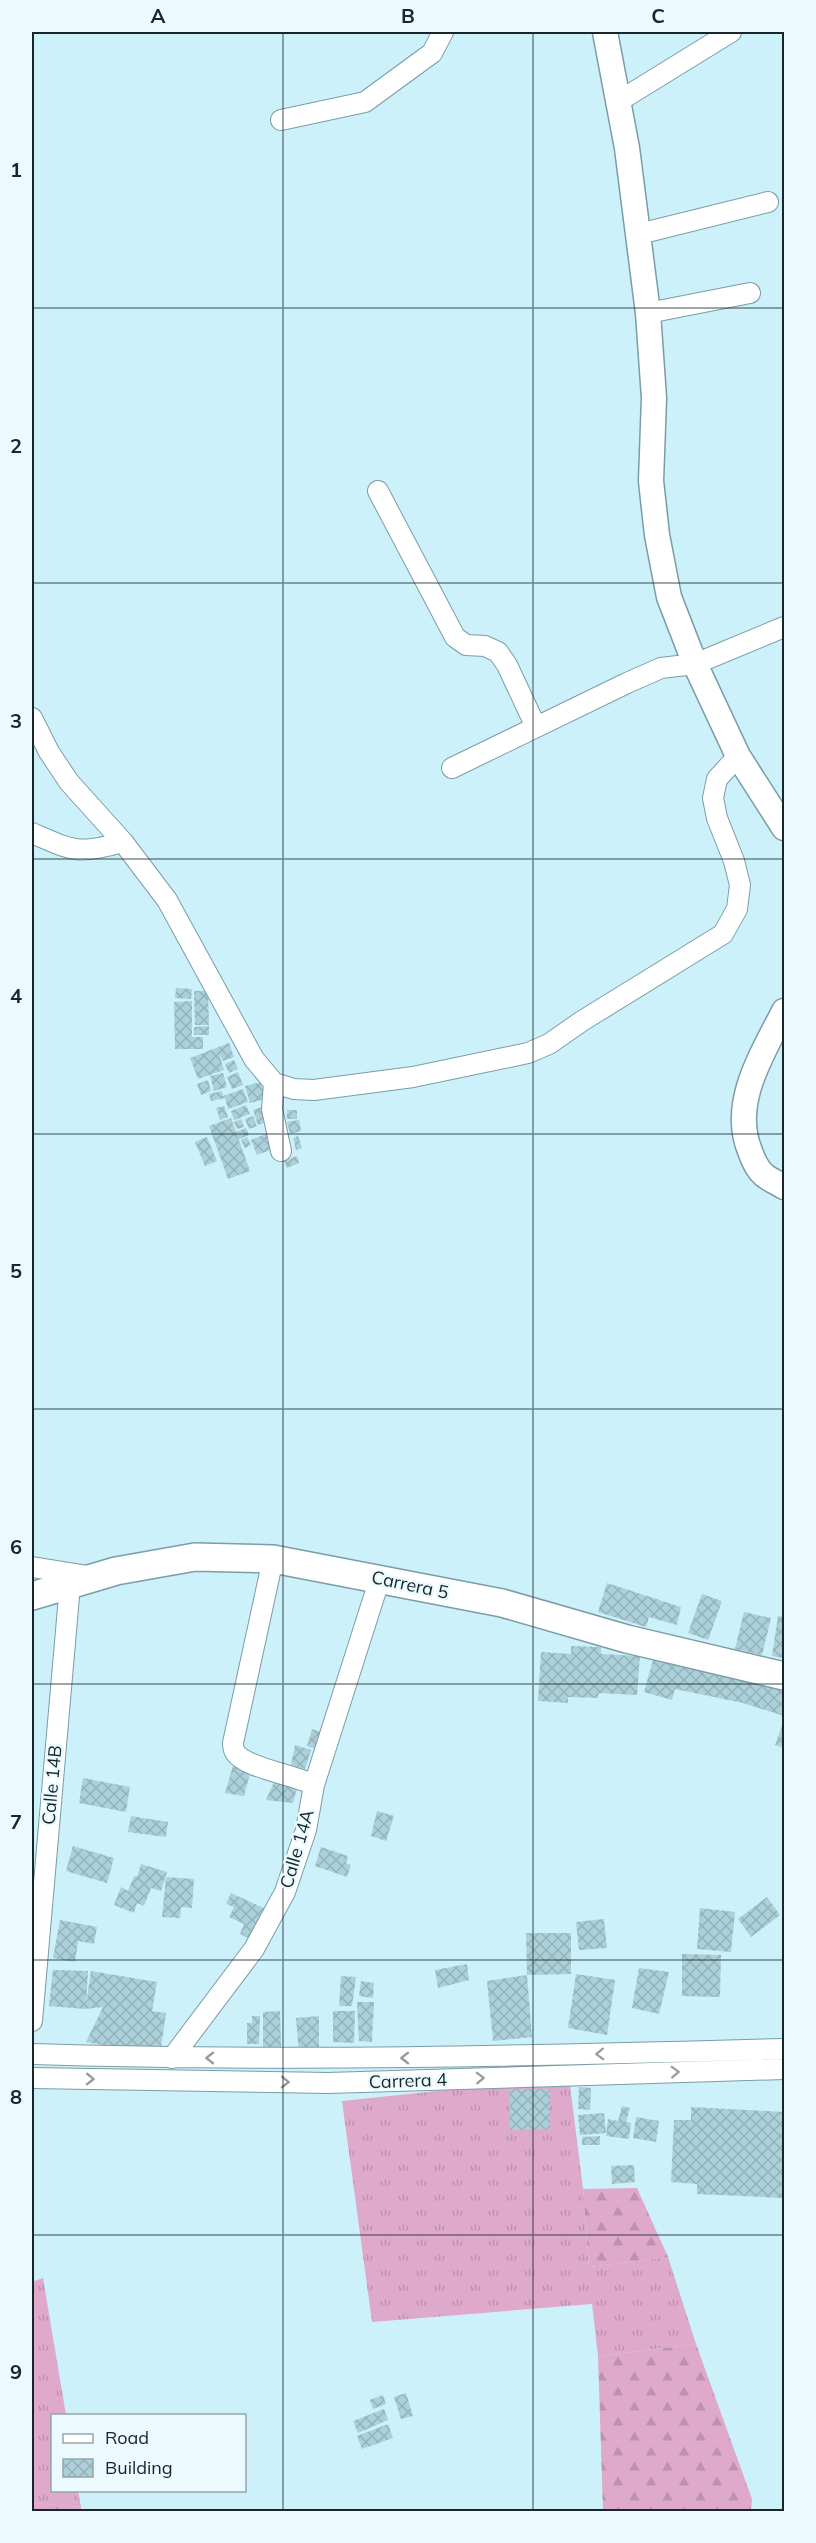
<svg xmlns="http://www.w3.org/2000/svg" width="816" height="2543" font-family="Mulish,sans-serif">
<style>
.grass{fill:url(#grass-tufts)}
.forest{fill:url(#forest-firs)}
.building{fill:url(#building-cross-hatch)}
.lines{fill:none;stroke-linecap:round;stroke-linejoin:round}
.minor-casing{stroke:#7a9da6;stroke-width:22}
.tertiary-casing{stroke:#7a9da6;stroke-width:27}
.secondary-casing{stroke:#7a9da6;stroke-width:30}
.minor{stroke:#fff;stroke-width:20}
.tertiary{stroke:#fff;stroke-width:24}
.secondary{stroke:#fff;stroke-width:27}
.oneway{stroke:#979d9f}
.grid{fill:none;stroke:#182629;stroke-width:1.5;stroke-opacity:0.55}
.labels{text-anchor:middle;stroke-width:5;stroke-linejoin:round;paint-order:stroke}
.street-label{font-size:18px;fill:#182629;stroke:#ebfafe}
.neatline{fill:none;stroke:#182629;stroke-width:2}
.grid-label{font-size:20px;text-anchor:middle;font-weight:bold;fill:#182629}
</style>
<defs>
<pattern id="grass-tufts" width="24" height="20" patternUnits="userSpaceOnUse" patternTransform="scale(1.5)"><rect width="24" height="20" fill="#dea9cb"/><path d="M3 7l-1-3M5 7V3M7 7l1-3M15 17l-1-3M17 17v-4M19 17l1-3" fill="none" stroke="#be91ae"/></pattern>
<pattern id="forest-firs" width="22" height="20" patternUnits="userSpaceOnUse" patternTransform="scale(1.5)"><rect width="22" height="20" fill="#dea9cb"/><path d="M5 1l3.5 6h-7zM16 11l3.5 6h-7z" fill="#be91ae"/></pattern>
<pattern id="building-cross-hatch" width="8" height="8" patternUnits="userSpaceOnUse" patternTransform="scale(1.5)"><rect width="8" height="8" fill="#acd0d9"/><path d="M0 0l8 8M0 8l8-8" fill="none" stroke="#93b2ba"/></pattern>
</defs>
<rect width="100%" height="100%" fill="#ccf1fb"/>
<path class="grass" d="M569,2077L583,2189L589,2267L668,2257L696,2344L598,2356L592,2304L372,2322L342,2101Z
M43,2278L66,2415L52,2416V2490L78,2491L81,2507L32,2503V2282Z"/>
<path class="forest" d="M637,2188L668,2257L589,2267L583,2189Z
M696,2344L752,2499L751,2511H603L598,2356Z
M32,2503L81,2507V2511H32Z"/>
<path class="building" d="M176,988L192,989L191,999L175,998Z
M194,991H208L209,1025H195Z
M192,1001V1037H203V1049H175L174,1002Z
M209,1026V1035H194V1027Z
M229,1043L234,1057L223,1061L219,1053L224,1070L198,1079L190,1058Z
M234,1060L238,1069L229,1073L225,1064Z
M238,1072L243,1085L232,1089L227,1077Z
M223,1073L227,1087L214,1091L210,1076Z
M208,1080L211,1091L201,1095L197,1084Z
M261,1082L265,1099L250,1103L245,1086Z
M243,1089L248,1102L228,1109L225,1098L211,1101L209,1094L222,1091L223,1096Z
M246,1105L250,1114L234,1120L231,1111Z
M224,1106L228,1117L220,1120L216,1108Z
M265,1106L270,1121L258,1125L253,1110Z
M287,1110H297V1119H287Z
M253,1116L257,1126L249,1129L245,1119Z
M231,1118L250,1171L228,1179L209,1126Z
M241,1119L244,1127L237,1129L234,1122Z
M299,1120L301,1131L290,1134L287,1122Z
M246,1128L249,1135L239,1139L236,1132Z
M271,1132L278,1147L257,1155L251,1140Z
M298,1136L302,1148L296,1150L293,1138Z
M207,1137L217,1161L205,1166L195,1142Z
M247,1137L251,1145L245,1148L241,1140Z
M297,1156L299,1163L287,1168L284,1161Z
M607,1583L681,1607L677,1625L649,1617L646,1627L598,1612Z
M702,1594L722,1601L708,1640L688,1633Z
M744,1612L771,1618L762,1655L735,1649Z
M778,1616L784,1617V1658L772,1656Z
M571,1646L601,1647V1654L640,1656L637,1695L599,1693L598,1698L568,1697V1703L538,1701L541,1652L571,1654Z
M655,1653L784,1685V1716L743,1703L675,1689L672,1700L644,1692Z
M784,1720V1748L775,1745Z
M312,1729L327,1734L322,1751L307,1746Z
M295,1745L311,1750L305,1769L291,1765Z
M233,1766L251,1770L244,1796L225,1793Z
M277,1775L299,1781L293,1803L266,1800Z
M83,1778L130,1787L126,1812L79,1803Z
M377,1811L394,1816L386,1841L371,1836Z
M131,1816L168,1822L166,1837L128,1832Z
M73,1846L114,1858L107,1883L66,1871Z
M321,1847L348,1856L346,1863L351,1865L347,1877L315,1866Z
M141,1864L167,1872L161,1891L151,1888L144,1906L137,1903L134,1913L114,1905L121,1887L128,1891L134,1876L137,1877Z
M166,1877L194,1879L192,1908L181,1907L180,1918L162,1917Z
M231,1893L266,1909L252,1940L240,1934L244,1924L229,1917L234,1907L226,1904Z
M767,1897L780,1915L751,1937L738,1919Z
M700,1908L735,1912L731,1952L697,1949Z
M604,1919L607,1948L579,1950L576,1922Z
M60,1920L97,1927L94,1944L78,1941L75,1962L53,1958Z
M526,1933H571V1974L527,1975Z
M682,1954L721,1955L720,1997L682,1996Z
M467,1964L469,1980L438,1988L435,1970Z
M639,1968L669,1972L659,2014L632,2008Z
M53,1970L88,1971L86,2004L91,1971L157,1982L152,2011L166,2013L160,2055L86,2042L103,2007L85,2009L49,2006Z
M576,1974L615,1980L607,2035L568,2028Z
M527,1975L532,2037L493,2041L487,1981Z
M341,1976L356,1977L352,2006H339Z
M361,1981L374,1983L373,1998L359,1996Z
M357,2002H374L372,2042L359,2041Z
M280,2011L281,2047H263V2012Z
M333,2011H355L354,2043L333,2042Z
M252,2016H260L259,2044H247V2023H252Z
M319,2016V2050L299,2053L296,2018Z
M579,2087L591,2088L590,2110L578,2109Z
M510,2089H550V2129L510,2130Z
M622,2106L630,2108L626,2122L631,2123L629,2139L606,2136L608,2119L618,2121Z
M691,2107L784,2112V2198L697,2194V2184L671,2182L674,2120H691Z
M604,2113L606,2133L580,2135L578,2115Z
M636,2117L659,2121L656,2142L633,2138Z
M600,2136V2145H582V2137Z
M634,2165L635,2182L612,2184L611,2166Z
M406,2393L413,2416L401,2419L394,2397Z
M383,2395L386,2404L373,2409L370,2400Z
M384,2409L388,2420L358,2433L353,2421Z
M388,2424L393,2438L362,2449L357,2436Z"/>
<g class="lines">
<defs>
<path id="minor" d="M619,101L731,32
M281,120L365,102L432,53L443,32
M639,234L768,202
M648,313L750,293
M378,491L455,637L466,645L485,646L498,652L507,665L536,727
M32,718L49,752L69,782L123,842L167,900L254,1059L274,1083L294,1089L314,1090L413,1077L528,1053L549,1044L582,1021L723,934L737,909L740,885L734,861L717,818L713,798L717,779L738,756
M452,768L627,683L661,668L695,664L784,627
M32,833C74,851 77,855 123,842
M274,1083L272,1109L281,1151
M273,1559L233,1743C233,1746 233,1749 235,1752C244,1768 296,1775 314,1785
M32,1567L88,1576
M32,2021L70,1585
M32,2054C283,2062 533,2056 784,2049
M172,2058L254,1949L285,1892L306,1830L314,1785L380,1578
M32,2078L328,2083L784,2069"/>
<path id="tertiary" d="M605,32L627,148L648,313L654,398L651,481L657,535L669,597L695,664L738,756L784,828
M784,1011C763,1053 730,1103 750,1151C753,1160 757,1169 764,1175C770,1180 778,1183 784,1187"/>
<path id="secondary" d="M32,1596L116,1571L195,1557L273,1559L502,1603L627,1639L784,1676"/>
</defs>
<use href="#minor" class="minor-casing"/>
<use href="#tertiary" class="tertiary-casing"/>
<use href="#secondary" class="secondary-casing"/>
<use href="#minor" class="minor"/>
<use href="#tertiary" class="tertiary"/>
<use href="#secondary" class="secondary"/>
</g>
<defs><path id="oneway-chevron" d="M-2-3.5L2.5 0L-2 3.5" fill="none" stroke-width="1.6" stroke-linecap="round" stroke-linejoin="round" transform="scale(1.5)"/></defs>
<g class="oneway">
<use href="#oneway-chevron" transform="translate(600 2054) rotate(178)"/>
<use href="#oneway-chevron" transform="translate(210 2058) rotate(180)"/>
<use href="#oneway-chevron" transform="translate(405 2058) rotate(180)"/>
<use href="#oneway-chevron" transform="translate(675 2072) rotate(-2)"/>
<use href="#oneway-chevron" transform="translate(480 2078) rotate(-2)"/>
<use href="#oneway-chevron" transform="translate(90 2079) rotate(1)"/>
<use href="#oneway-chevron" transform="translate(285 2082) rotate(1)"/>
</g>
<path class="grid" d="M283,32V2512M533,32V2512M32,308H784M32,583H784M32,859H784M32,1134H784M32,1409H784M32,1684H784M32,1960H784M32,2235H784"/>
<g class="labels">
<g class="street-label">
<text transform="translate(410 1585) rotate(12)" y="6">Carrera 5</text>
<text transform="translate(52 1785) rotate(-85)" y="6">Calle 14B</text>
<text transform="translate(297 1849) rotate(-74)" y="6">Calle 14A</text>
<text transform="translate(408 2081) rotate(-2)" y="6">Carrera 4</text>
</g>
</g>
<rect width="816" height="2543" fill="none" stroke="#ebfafe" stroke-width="66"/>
<rect x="51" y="2414" width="195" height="78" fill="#ebfafe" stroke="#97a5a9" stroke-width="1.5"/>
<rect x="63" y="2434" width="30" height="9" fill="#ffffff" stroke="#97a5a9" stroke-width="1.5"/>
<text x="105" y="2444" font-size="18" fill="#182629">Road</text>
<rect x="63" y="2459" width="30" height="18" fill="url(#building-cross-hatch)" stroke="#97a5a9" stroke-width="1.5"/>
<text x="105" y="2474" font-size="18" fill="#182629">Building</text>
<rect x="33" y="33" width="750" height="2477" class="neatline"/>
<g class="grid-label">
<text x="158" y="23">A</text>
<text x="408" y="23">B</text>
<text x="658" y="23">C</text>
<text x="16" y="177">1</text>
<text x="16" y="453">2</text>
<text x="16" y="728">3</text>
<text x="16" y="1003">4</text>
<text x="16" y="1278">5</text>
<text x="16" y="1554">6</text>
<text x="16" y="1829">7</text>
<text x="16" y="2104">8</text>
<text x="16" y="2379">9</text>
</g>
</svg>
